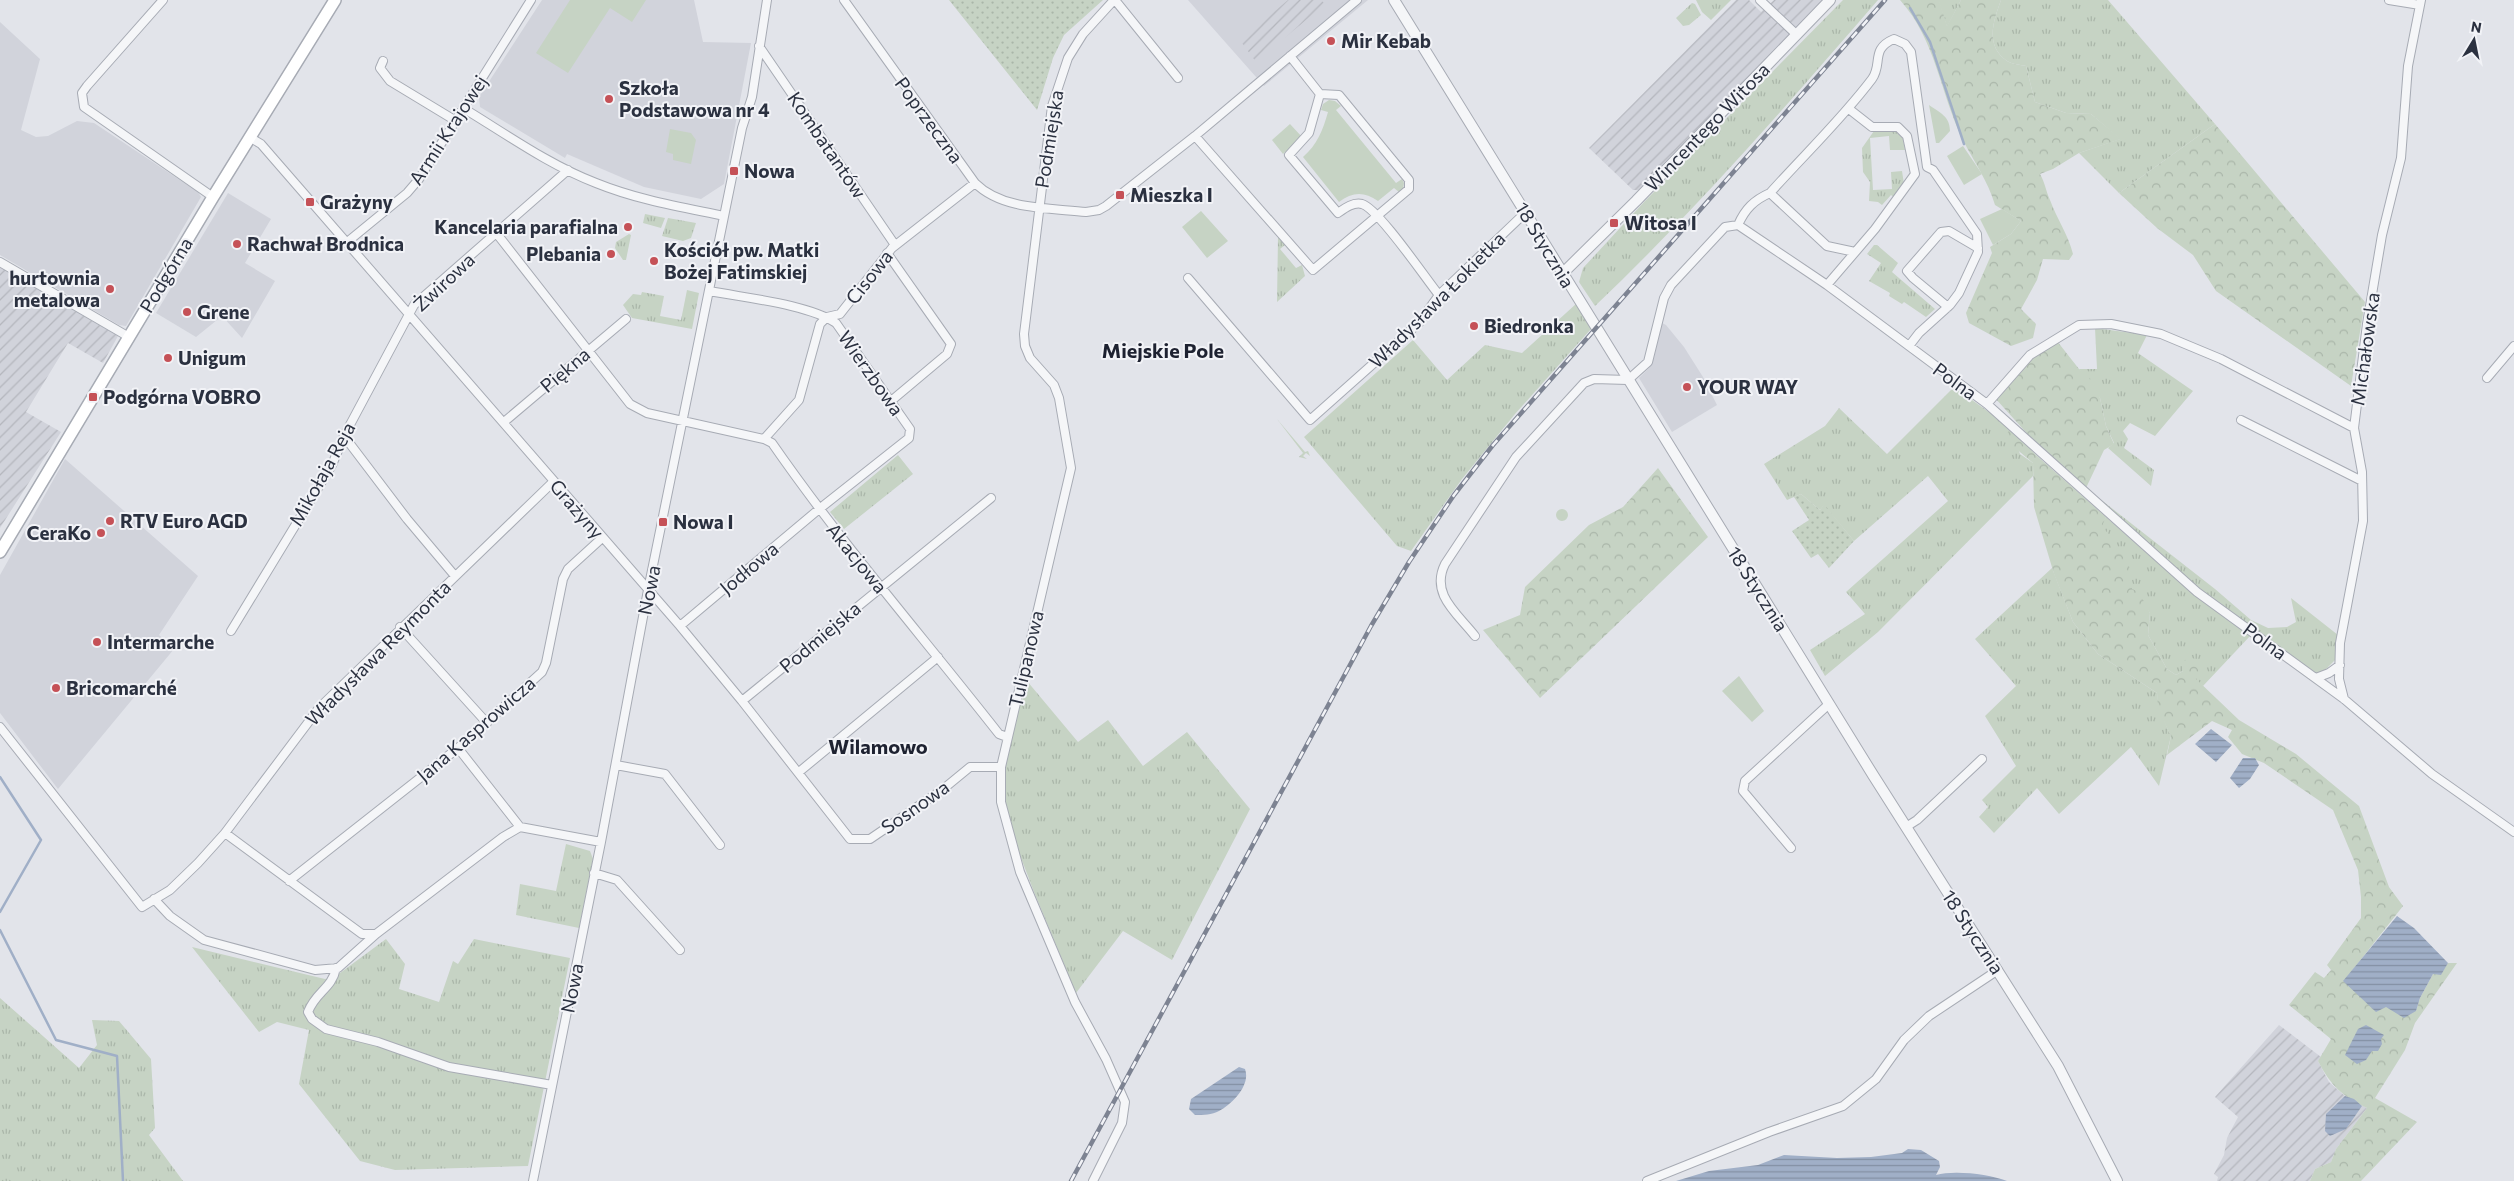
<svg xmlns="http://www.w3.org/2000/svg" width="2514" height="1181" font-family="Commissioner,sans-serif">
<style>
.built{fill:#d1d3db}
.industrial{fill:url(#industrial-furrows)}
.grass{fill:url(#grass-tufts)}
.forest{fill:url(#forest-crowns)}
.park{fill:#c6d3c4}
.garden{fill:url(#garden-dots)}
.water{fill:url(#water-rules)}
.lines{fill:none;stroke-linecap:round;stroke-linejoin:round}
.stream{stroke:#a0afc7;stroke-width:2.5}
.minor-casing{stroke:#a7abb4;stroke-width:10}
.tertiary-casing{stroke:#a7abb4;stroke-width:12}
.secondary-casing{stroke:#a7abb4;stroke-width:14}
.minor{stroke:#f5f6f8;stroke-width:8}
.tertiary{stroke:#f5f6f8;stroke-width:10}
.secondary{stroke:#fff;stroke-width:11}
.rail-casing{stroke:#7d8392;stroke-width:4.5}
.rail{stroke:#f2f3f7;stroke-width:2.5;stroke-dasharray:8;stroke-linecap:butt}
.poi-dot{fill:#c55157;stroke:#f2f3f7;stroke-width:2}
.labels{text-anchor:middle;stroke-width:4;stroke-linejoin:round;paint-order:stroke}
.poi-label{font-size:19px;font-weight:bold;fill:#2b3140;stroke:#f2f3f7;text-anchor:start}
.street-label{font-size:19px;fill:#2b3140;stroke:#f2f3f7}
.neighbourhood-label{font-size:20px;font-weight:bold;fill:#1e2231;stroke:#f2f3f7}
</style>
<defs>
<pattern id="industrial-furrows" width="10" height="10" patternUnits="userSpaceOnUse" patternTransform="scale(1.25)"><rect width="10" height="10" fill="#d1d3db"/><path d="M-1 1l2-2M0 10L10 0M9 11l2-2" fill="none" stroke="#b4b6bd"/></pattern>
<pattern id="grass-tufts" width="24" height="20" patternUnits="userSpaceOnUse" patternTransform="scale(1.25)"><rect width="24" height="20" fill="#c6d3c4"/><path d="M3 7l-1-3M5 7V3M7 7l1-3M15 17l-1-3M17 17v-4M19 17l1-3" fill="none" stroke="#aab6a9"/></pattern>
<pattern id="forest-crowns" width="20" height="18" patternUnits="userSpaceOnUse" patternTransform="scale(1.25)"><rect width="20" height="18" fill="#c6d3c4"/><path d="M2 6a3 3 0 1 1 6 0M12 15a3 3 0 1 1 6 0" fill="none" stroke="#aab6a9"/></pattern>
<pattern id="garden-dots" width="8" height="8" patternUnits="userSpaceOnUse" patternTransform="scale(1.25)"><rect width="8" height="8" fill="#c6d3c4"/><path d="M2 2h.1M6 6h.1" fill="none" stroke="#aab6a9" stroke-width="1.8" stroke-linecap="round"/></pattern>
<pattern id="water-rules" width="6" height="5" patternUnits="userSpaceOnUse" patternTransform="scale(1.25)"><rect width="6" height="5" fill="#a0afc7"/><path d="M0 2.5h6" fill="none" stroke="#838fa3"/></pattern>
</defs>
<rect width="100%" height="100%" fill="#e2e4ea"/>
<path class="built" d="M542,0H694L703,42L751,43L724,184L701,199L644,187L567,154L565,158L480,107L479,97Z
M1188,0H1368L1264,86Z
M0,22L40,59L21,130L36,137L48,136L77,121L94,123L198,192L201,197L126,326L119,325L0,255Z
M228,193L271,219L245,263L275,281L242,338L222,316L196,337L156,313Z
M1662,323L1666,325L1684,347L1703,377L1717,405L1672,432L1639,378L1649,368L1654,358Z
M65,459L198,576L159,635L174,649L58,789L0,713V575Z"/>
<path class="industrial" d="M1288,0H1321L1325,4L1256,62L1239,39L1246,35Z
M1736,0H1749L1761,12L1774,0H1824L1649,180L1639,190H1633L1589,148Z
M0,267L118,336L103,363L68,343L26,412L61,432L0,528Z
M2279,1025L2321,1057L2318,1061L2329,1082L2345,1096L2367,1108L2336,1149L2331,1162L2315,1169L2310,1181H2217L2218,1177L2214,1174L2224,1155L2227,1138L2238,1117L2215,1097Z"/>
<path class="grass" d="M1696,0H1731L1711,20L1702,12Z
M1843,0H1878C1787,105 1696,210 1595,306L1579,282L1583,268L1645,201Z
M1939,0H1961L1947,27L1939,2Z
M2001,0H2108L2215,124L2119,193L2079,153L2120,139L2091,114L2066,113L2035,102L2026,66C2021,65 2012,64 2007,61C1984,45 1994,20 2001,0Z
M1692,3L1695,4L1701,15L1689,25L1683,26L1676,18Z
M1895,129L1902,133L1905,150H1890L1889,136L1870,138L1873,190L1892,189L1891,172L1902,171L1904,184L1896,199L1891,195L1882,205L1878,202L1869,201L1870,182L1863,172L1862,148L1874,131Z
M645,214L665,218L661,228L643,223Z
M668,218L696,223L691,238L683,241L662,236Z
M629,234L631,235L626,260H623L615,248L616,242Z
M1278,237L1285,245L1280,249L1296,268L1302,265L1305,276L1277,302Z
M1874,245H1877L1898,263L1892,272L1935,309L1926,317L1904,302L1902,304L1889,296L1890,293L1869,281L1881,263L1867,254Z
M687,290L699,293L692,329L632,318L623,305L633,294L641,295L642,292L664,296L660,316L681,320Z
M1577,303L1591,329L1515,414L1462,479L1411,551L1397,546L1304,437L1413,340L1447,380L1485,345L1522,353Z
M2095,328L2147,335L2138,353L2193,391L2155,436L2130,423L2123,431L2128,439L2124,448L2154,470L2151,486L2108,448L2114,443L2106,426L2100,398L2079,369H2097Z
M1954,387L2011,428L2020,454L2033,463V476L1878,632L1825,676L1810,650L1865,614L1846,592L1948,501L1928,476L1854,541L1824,505L1820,510L1801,494L1787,500L1764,464L1825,426L1839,408L1887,454Z
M1277,419L1305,452L1308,451L1310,456L1306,453L1303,456L1307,459L1299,457L1303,453Z
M898,455L913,474L844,529L830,512Z
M2086,488L2215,589L2251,620L2268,628L2287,627L2296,622L2291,598L2338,635L2336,659L2324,671L2315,673L2200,589Z
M2106,517L2194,595L2251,635L2203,686L2183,671L2176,675L2167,669L2148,635L2150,613L2132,589L2101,526Z
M2052,568L2073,622L2098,654L2157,693L2159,709L2171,736L2159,786L2131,747L2059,814L2037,788L1994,833L1979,817L1988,807L1982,800L2016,766L1985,716L2016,686L1975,639Z
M1027,681L1078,742L1108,720L1143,766L1187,732L1250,809L1172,960L1123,931L1076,993L1034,892L1018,850L1006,806L1003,762Z
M566,844L590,851L593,859L579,928L516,915L520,884L556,891Z
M386,939L405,964L399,989L439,1002L453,961L458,964L474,939L570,958L528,1166L395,1170L360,1161L299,1084L309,1030L277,1022L259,1032L192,947L325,979L336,976Z
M0,998L79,1068L97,1045L92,1020L119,1021L151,1059L155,1128L149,1135L183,1181H0Z"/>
<path class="forest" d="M1900,0H1939L1947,26L1961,0H2001C1994,20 1984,45 2007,61C2012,64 2021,65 2026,66L2035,102L2066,113L2091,114L2121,139L2079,153L2053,169L2040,174C2045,183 2046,191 2050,200C2057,219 2068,234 2073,254L2069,260L2043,259L2037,280L2021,309L2036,324L2033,338L2011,346L1969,323L1966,313L1992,253L1990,247L2011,234L2021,221L1995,205C1988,181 1974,162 1963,140C1940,93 1936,40 1900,0Z
M2215,124L2365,302L2351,386L2216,291L2193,255L2157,228L2119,193Z
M2057,341L2079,369L2093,381L2100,398L2106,426L2114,444L2104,450L2086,488L2041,449L1995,398L2032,356Z
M2011,428L2036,455L2106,517L2102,526C2116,544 2135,563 2132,589L2139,592L2150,613L2148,635L2167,669L2176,675L2183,671L2181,661L2193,658L2203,669L2195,678L2239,720L2296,754L2359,806L2389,887L2403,906L2344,981L2386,1007L2416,1011L2420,998L2433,974H2441L2448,963H2457L2415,1023L2405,1050L2375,1098L2417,1122L2361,1181H2310L2315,1169L2331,1162L2336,1149L2367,1108C2342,1096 2331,1086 2318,1061L2331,1039L2289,1005L2315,972L2324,978L2331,970L2327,965L2361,918V897L2358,870L2333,810L2264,763L2242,754L2228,737L2232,730L2212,721L2167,755L2171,736L2158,709L2157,693L2098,654L2073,622L2054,574L2034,507L2033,463L2008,442L2006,435Z
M1658,468L1708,537L1540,698L1483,630L1520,615L1525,587L1589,525L1623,507Z"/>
<path class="park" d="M570,0H646L632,22L610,8L568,73L536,53Z
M1329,100L1335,101L1341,106L1336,110L1396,183L1402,179L1404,183L1403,190L1399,192L1394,188L1378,201C1364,191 1352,192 1339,202L1303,157C1317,145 1323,130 1328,112L1321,110L1323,104Z
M1929,105C1940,113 1950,116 1950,131L1939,143H1936Z
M1290,124L1302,137L1283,154L1272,140Z
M670,129L691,133L696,140L691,164L673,160V154L666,152Z
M1963,146L1982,174L1964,185L1947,156Z
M2002,209L2021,221L2011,234L1993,245L1980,219Z
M1201,211L1228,241L1207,258L1182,227Z
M1556 515a6 6 0 1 1 12 0a6 6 0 1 1-12 0Z
M1739,676L1764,711L1752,722L1722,691Z"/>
<path class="garden" d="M949,0H1103L1064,35L1053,58L1037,110Z
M1801,494L1820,510L1824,504L1854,541L1829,568L1818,554L1811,558L1792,531L1809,520L1794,497Z"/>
<path class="water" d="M2211,729L2232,745L2216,762L2195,744Z
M2243,758H2255L2259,765L2250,779L2239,788L2230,778Z
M2397,916L2414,928L2448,963L2441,975L2433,974L2420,998L2416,1011L2404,1018L2386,1007L2376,1012L2343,981Z
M2366,1025L2384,1035L2381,1039L2382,1044L2378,1051H2372L2366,1060L2357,1064L2345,1055L2358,1029Z
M1239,1067L1245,1069C1251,1085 1232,1104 1219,1111C1212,1115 1203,1115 1195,1115L1189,1109L1191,1099Z
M2345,1096L2354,1099L2362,1106L2346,1129L2330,1136L2325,1131L2326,1114Z
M1908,1149L1921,1150L1939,1161L1940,1167L1936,1175C1954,1170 1989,1174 2007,1181H1676L1709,1171L1758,1165L1784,1155L1837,1158L1871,1157L1902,1153Z"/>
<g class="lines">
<path class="stream" d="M1910,8L1930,42L1964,144
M0,777L41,840L0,912
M0,930L56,1040L117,1056L123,1181"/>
<defs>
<path id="minor" d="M163,0L87,86L82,93L84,107L213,197
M844,0L975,183C1002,210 1049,208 1086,212L1099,210L1106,206L1195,136L1357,0
M1115,0L1178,78
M1760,0L1797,35
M2389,0L2420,5
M759,46L895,245
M383,61L380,68L390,81L456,121
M1320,94L1309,133L1289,155L1338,213C1345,208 1353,202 1362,204C1378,208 1426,279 1439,295
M463,108C506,134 549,165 596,183C638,200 681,207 724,216
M1195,136L1313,270L1409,189V180L1339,95L1320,94L1290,56
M251,138L261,144L274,159L680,626L742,701L850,839H870L942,790L970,767H1001
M1770,193L1827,246L1855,252
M1738,225C1745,209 1754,200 1770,193C1804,155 1841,120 1872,79C1883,64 1870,49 1894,39L1905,44L1911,52L1927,167L1933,170L1977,234L1978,252L1959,293L1950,305L1919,333L1909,346
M497,234L630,404L647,413L764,439L772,443C842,544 923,637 999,734L1007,737
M346,243L407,193L419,179L531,0
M887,253L951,344L947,354L891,401
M0,262L129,337
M1188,278L1310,420L1419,323L1439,295L1525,213
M1827,285L1875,229L1915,174L1907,136L1898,127H1872L1849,109
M1948,307L1913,278L1907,271L1941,232L1949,231L1978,248
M2487,378L2514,346
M1987,404L2030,355L2079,325L2111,324L2161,334L2221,359L2354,428
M2241,420L2362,481
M504,422L626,319
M344,436L407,519L455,576
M764,439L799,400L820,324L827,317L840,314L892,248L975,183
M680,626L818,510L909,438L910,429L836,323C808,304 745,298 710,291
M400,627L487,723
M231,631L332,465L344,436L414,305L568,170
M1475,636C1457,613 1430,594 1445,564L1516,457L1584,383L1594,379L1628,380L1648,362L1664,298L1671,285L1725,227L1738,225L1827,285L1987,404L2197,592L2344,699L2432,774L2514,832
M2316,678L2329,673L2340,665
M2344,699L2339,679L2340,643L2363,521L2362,472L2354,428L2367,324L2382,235L2401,158L2408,66L2421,0
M742,701L991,498
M0,727L142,907L170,890L198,863L225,833L319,708L553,482
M458,748L520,827
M616,765L665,774L720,845
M799,772L938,657
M1906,827L1917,820L1982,759
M225,833L362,934H376L503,837L520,827L601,842
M1791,848L1743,791L1745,781L1829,704
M594,873L617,880L680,950
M289,881L458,748L542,672L546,663L563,579L568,569L602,538
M154,899L170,916L204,940L315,970L338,968L376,934
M336,968C332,989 316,991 308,1012L312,1019L326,1029L378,1042L449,1067L552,1085
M533,1181L601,842L648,590L742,128L752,97L767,0
M1093,1181L1122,1123L1125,1102L1106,1059L1075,1002L1020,872L1001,802V767L1071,468L1059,398L1054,385L1030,358L1025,346L1024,334L1052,106L1068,58L1083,34L1114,0
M1647,1181L1769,1132L1843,1106L1876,1079L1904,1040L1929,1016L1998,970"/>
<path id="tertiary" d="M1394,0L1873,775L2058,1066L2117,1181
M1562,274L1636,201L1830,0"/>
<path id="secondary" d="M0,552L213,197L335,0"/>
</defs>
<use href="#minor" class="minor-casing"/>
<use href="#tertiary" class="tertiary-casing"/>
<use href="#secondary" class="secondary-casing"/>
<use href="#minor" class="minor"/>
<use href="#tertiary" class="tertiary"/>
<use href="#secondary" class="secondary"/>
<defs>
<path id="rail" d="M1071,1181L1371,626L1409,562L1454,495L1493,445L1885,0"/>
</defs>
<use href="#rail" class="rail-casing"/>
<use href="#rail" class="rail"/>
</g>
<g class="poi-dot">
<circle cx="1331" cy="41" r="5"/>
<circle cx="609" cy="99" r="5"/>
<rect x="729" y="166" width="10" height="10" rx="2.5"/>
<rect x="1115" y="190" width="10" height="10" rx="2.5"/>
<rect x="305" y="197" width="10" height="10" rx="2.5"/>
<rect x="1609" y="218" width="10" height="10" rx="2.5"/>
<circle cx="628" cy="227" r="5"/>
<circle cx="237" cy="244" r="5"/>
<circle cx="611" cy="254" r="5"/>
<circle cx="654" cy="261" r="5"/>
<circle cx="110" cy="289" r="5"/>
<circle cx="187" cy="312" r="5"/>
<circle cx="1474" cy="326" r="5"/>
<circle cx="168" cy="358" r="5"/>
<circle cx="1687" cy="387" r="5"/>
<rect x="88" y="392" width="10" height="10" rx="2.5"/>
<circle cx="110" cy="521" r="5"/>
<rect x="658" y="517" width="10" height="10" rx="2.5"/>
<circle cx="101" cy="533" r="5"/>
<circle cx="97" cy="642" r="5"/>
<circle cx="56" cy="688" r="5"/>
</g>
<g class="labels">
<g class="poi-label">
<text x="1341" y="48">Mir Kebab</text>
<text x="619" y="95">Szkoła<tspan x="619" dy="22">Podstawowa nr 4</tspan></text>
<text x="744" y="178">Nowa</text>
<text x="1130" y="202">Mieszka I</text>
<text x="320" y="209">Grażyny</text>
<text x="1624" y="230">Witosa I</text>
<text x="618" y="234" text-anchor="end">Kancelaria parafialna</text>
<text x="247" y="251">Rachwał Brodnica</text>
<text x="664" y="257">Kościół pw. Matki<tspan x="664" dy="22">Bożej Fatimskiej</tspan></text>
<text x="601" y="261" text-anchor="end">Plebania</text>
<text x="100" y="285" text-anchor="end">hurtownia<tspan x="100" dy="22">metalowa</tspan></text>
<text x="197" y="319">Grene</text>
<text x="1484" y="333">Biedronka</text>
<text x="178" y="365">Unigum</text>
<text x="1697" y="394">YOUR WAY</text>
<text x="103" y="404">Podgórna VOBRO</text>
<text x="120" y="528">RTV Euro AGD</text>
<text x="673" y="529">Nowa I</text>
<text x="91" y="540" text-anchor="end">CeraKo</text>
<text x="107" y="649">Intermarche</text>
<text x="66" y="695">Bricomarché</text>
</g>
<g class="street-label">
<text transform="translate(929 120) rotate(54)" y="7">Poprzeczna</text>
<text transform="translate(1707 127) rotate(-46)" y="7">Wincentego Witosa</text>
<text transform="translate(448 130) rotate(-57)" y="7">Armii Krajowej</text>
<text transform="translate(1049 139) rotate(-81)" y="7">Podmiejska</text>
<text transform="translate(827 145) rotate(56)" y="7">Kombatantów</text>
<text transform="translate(1545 245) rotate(59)" y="7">18 Stycznia</text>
<text transform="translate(166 275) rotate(-59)" y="7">Podgórna</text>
<text transform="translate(869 277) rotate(-52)" y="7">Cisowa</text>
<text transform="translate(444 282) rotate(-43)" y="7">Żwirowa</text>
<text transform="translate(1437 300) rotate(-45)" y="7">Władysława Łokietka</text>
<text transform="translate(2365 349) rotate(-82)" y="7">Michałowska</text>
<text transform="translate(565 370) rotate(-40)" y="7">Piękna</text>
<text transform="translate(871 373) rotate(55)" y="7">Wierzbowa</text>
<text transform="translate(1955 381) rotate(36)" y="7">Polna</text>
<text transform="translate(322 474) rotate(-61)" y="7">Mikołaja Reja</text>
<text transform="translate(577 509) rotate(49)" y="7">Grażyny</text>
<text transform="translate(857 558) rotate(51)" y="7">Akacjowa</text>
<text transform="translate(749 568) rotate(-40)" y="7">Jodłowa</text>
<text transform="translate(1758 589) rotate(58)" y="7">18 Stycznia</text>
<text transform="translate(649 590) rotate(-79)" y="7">Nowa</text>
<text transform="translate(820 637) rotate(-40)" y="7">Podmiejska</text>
<text transform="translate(2265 641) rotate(36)" y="7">Polna</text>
<text transform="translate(378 653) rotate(-45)" y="7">Władysława Reymonta</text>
<text transform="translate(1026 659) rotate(-77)" y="7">Tulipanowa</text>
<text transform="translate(476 729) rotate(-41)" y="7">Jana Kasprowicza</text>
<text transform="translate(915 807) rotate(-35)" y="7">Sosnowa</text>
<text transform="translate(1973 932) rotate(57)" y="7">18 Stycznia</text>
<text transform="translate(572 988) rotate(-79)" y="7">Nowa</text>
</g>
<g class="neighbourhood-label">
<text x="1163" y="358">Miejskie Pole</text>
<text x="878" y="754">Wilamowo</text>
</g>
</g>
<g transform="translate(2474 40) rotate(10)" stroke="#f2f3f7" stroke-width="4" paint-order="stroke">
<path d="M0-4L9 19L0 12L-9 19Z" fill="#2b3140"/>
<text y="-8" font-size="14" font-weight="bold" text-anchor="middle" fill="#2b3140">N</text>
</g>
</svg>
